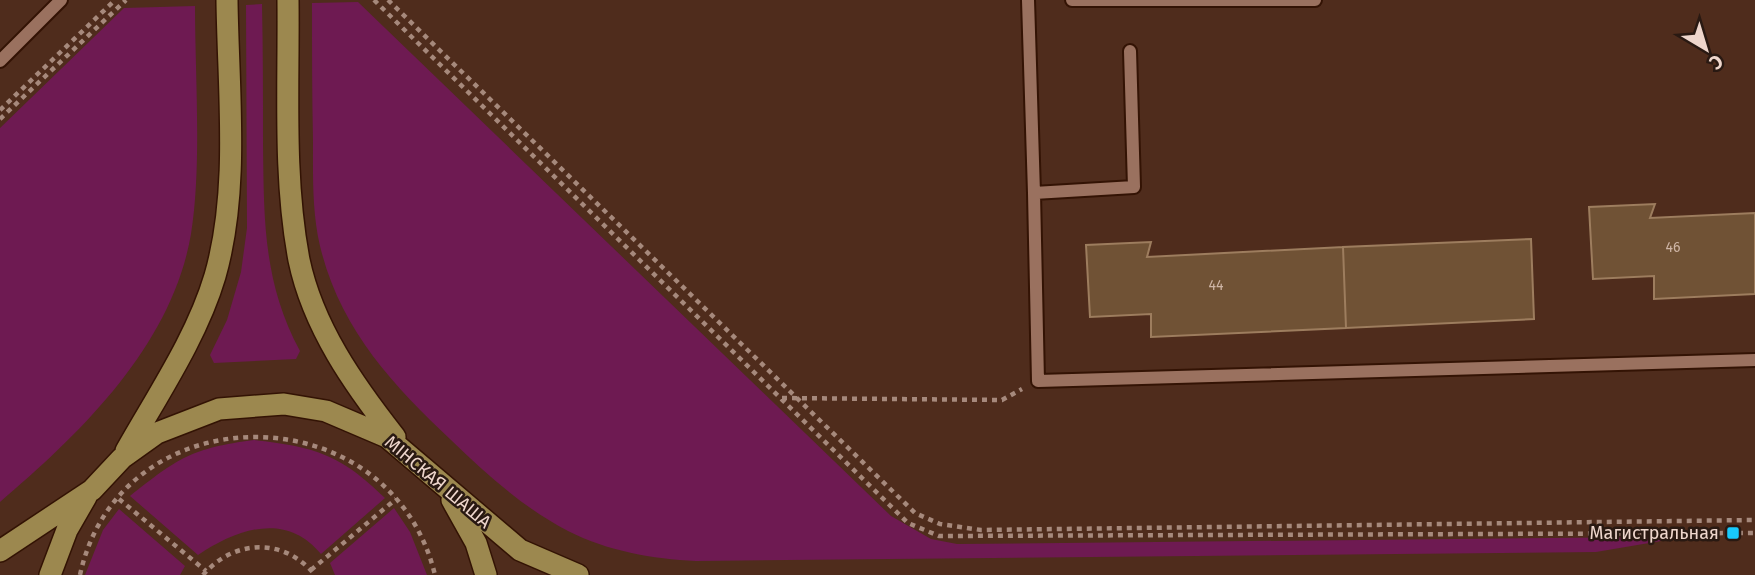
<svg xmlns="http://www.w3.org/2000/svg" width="1755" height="575" font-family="'Fira Sans',sans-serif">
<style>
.green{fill:#6e1a52}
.building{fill:#705235;stroke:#9d7d5e;stroke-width:2}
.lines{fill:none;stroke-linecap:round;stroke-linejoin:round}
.lane-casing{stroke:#331304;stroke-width:16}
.primary-casing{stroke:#331304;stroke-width:24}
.path{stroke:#a6897c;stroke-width:4.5;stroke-dasharray:5 5;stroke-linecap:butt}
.lane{stroke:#9a715f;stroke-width:12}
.primary{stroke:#9c884f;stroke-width:21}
.poi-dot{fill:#18cafc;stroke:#291912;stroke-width:2.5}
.labels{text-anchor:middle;stroke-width:5;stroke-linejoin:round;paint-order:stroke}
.number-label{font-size:14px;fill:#ceb5a6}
.street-label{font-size:18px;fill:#eed6cc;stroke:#291912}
.poi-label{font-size:18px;fill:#eed6cc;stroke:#291912;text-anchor:end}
</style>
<rect width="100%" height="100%" fill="#4f2c1c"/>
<path class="green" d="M358,2L891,516L931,539L957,544L1660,537L1661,541L1596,552L696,561C653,559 607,551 568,531C524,508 487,475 451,440C392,384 340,329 320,246C312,212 313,176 313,141C312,95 312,49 312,3Z
M262,4C263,50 263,97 263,143C264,220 263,282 300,351L296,359L214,363L210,355L227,320L241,272L247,228L246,5Z
M195,6C195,76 202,166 191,234C172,345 82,432 0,502V128L124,8Z
M254,440C315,447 340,454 385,498L321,554C286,511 237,529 198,555L130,496C178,458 192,448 254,440Z
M394,508L410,532L427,575H335L330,563Z
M119,509L185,566L180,575H85L103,530Z"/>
<path class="building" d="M1655,204L1650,218L1755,213V294L1654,299V276L1593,279L1589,207Z
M1531,239L1534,319L1346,328L1343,247Z
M1151,242L1147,257L1343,247L1346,328L1151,337V314L1090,317L1086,245Z"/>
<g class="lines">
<defs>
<path id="lane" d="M1028,0L1034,193L1134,187L1130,51
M1072,0H1315
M0,61L61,0
M1034,193L1038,381L1755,360"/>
<path id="primary" d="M288,0C289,86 283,176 299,260C313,327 354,385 395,437
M126,451C157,396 197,337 215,276C240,189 228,89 227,0
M452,500L476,543L486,575
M0,551L92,490L122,458L157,433L219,409L284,404L326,411L387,437L520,550L578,575
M50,575L67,530L86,497"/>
</defs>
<use href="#lane" class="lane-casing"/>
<use href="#primary" class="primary-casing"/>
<path class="path" d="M374,0L908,523L939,536L1755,533
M388,0L915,513L940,524L981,530L1755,520
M0,110L115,0
M0,119L126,0
M782,398L1002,400L1022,389
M119,499L206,571
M311,570L396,499
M80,575C120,390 391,392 435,575
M203,575C234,539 284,537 315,575"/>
<use href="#lane" class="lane"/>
<use href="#primary" class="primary"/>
</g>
<rect class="poi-dot" x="1726" y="526" width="14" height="14" rx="3.5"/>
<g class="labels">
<g class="number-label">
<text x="1673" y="252">46</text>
<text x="1216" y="290">44</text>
</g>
<g class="street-label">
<text transform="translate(438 482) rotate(40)" y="6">МІНСКАЯ ШАША</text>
</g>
<g class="poi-label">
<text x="1719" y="539">Магистральная</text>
</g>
</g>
<g transform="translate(1706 49) rotate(142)" stroke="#291912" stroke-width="5" paint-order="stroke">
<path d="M0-5L12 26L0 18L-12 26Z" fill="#eed6cc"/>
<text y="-10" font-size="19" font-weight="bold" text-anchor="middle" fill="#eed6cc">С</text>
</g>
</svg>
